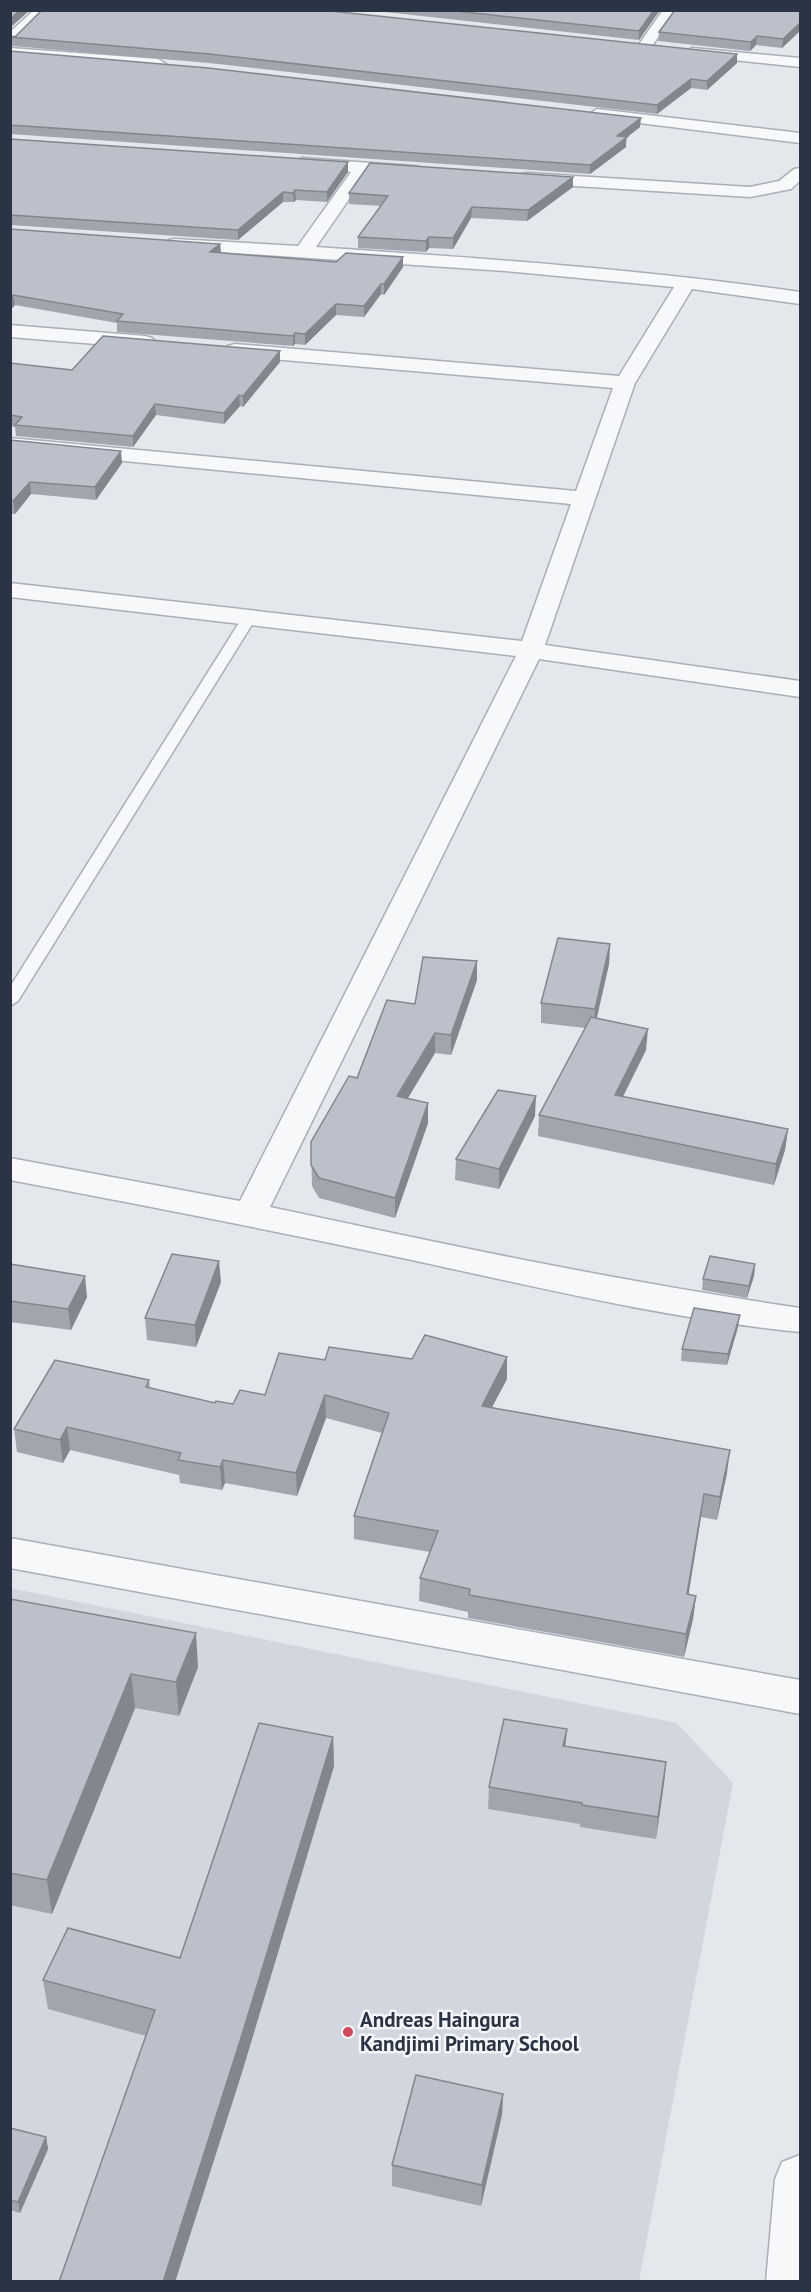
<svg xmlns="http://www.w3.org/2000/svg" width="811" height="2292" font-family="'PT Sans',sans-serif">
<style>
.built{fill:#d2d6de}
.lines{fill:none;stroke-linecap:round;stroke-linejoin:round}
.lane-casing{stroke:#a9aeb7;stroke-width:3}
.street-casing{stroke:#a9aeb7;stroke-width:3}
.lane{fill:#f7f8fa;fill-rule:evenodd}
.street{fill:#f7f8fa;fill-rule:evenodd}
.wall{fill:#a1a5ae}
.shaded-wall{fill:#83868d}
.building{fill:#bbc0ca;stroke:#83868d;stroke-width:1.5}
.poi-dot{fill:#d1495b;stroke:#f4f6f9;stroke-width:2}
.labels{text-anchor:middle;stroke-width:5;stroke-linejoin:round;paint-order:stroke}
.near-poi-label{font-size:21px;font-weight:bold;fill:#2b3445;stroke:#f4f6f9;text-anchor:start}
</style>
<rect width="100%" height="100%" fill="#e4e7ec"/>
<path class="built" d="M10,1588L677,1723L733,1783L639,2281H11Z"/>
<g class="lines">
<defs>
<path id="lane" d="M249,614L256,618L18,1001L10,1006V987L242,618Z"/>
<path id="street" d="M34,10H50L15,43L10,44V32Z
M663,10H678L649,50H639L637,47Z
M10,48L158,59L166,64L158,69L10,57Z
M692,48L800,58V67L687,55L685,52Z
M597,109L800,133V143L591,117L589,114Z
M302,158L413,166L419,167L421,171L419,175L413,176L367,173L316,247C478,258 640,269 800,292V304L692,289L635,383L545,645L800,681V697L539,659L270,1207C447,1245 622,1282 800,1308V1332C668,1319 537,1287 407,1259C275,1231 143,1205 10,1180V1158L240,1201L516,656L10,597V583L522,641L571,504L10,450V438L576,491L613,388L235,356L228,354L225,350L228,346L235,344L619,376L674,287L505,271L175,249L169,248L166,244L169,240L175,239L298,246L351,172L296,167L294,163Z
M800,168V181L791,189L750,197L527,183L521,182L518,178L521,174L527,173L750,187L779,181L794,169Z
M10,325L145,336L152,338L155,342L152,346L145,348L10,337Z
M10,1538L800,1680V1714L10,1568Z
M800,2155V2282H766L775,2179L782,2162Z"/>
</defs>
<use href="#lane" class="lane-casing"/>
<use href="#street" class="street-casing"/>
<use href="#lane" class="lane"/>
<use href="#street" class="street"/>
</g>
<path class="wall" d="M367,10H660L639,40Z
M801,10V30L782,48L756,45L750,51L658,41L659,32Z
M16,36L737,54V63L707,90L691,88L657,114L209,63L12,46L11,37Z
M10,51L640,127L627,137L626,147L590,174L10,134Z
M10,139L348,172L327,202L296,200L294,202H283L238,240L10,225Z
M573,187L527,221L471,218L453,249L429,248L426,252L358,248V237L381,206L349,204V193Z
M10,229L220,244L221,253L403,267L384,295L381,294L364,317L336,315L305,345L295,344L293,346L117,332V323L15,305L10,310Z
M280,362L243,407L240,406L224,424L156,415L133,447L16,436L15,427L10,426V363L72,370Z
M10,440L122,463L96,500L31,494L15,514H10Z
M610,944L609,964L597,1018L646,1050L623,1097L788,1129L785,1150L774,1185L538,1136L539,1115L585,1028L541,1023V1003Z
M477,961V980L451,1055L435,1053L408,1098L428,1123L395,1218L319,1198L312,1186L311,1142L357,1078L415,1004Z
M535,1116L499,1189L455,1180L456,1159Z
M10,1264L87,1297L71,1330L10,1322Z
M755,1264L754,1276L747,1298L702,1290L703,1279Z
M221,1282L196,1347L147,1340L145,1318Z
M738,1327L727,1365L681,1361L682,1349Z
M325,1360L507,1379L492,1407L727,1473L717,1520L701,1517L688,1594L696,1596L693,1619L684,1657L468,1618V1612L419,1601L420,1578L430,1552L354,1539V1516L382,1433L326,1418L297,1496L225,1483L222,1490L180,1483L179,1475L70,1450L63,1463L17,1452L14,1429L149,1380L150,1388L215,1403L233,1404L265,1395Z
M10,1599L198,1667L179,1716L135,1708L52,1914L10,1905Z
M333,1737L334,1766L243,2069L175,2282H59L146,2036L48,2009L43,1980L180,1958Z
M566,1747L666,1762L656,1839L580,1827V1824L488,1809L489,1787Z
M503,2094L502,2115L481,2206L392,2186V2165Z
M10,2128L46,2137L48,2149L20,2213L10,2210Z"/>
<path class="shaded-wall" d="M20,10H30L10,28V19Z
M654,10H660L639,40V31Z
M801,22V30L782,48L783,39Z
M757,36L756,45L750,51L751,42Z
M737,54V63L707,90V81Z
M691,79V88L657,114V105Z
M641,118L640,127L626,138V147L590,174V165L617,136Z
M348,162V172L327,202V192Z
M573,177V187L527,221L528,210Z
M295,190L296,200L294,202L293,193Z
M283,192V202L238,240V230Z
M472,207L471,218L453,249V238Z
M429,237V248L426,252V241Z
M220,244L221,254L210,252Z
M403,257V267L384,295V284Z
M381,284V294L364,317V306Z
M13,295L15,305L10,310V298Z
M336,304V315L305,345V334Z
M295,333V344L293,346V336Z
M280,351V362L243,407V396Z
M239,395L240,406L224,424V413Z
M155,404L156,415L133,447V436Z
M121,451L122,463L96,500L95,487Z
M30,482L31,494L15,514L13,501Z
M610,944L609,964L594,1029L595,1009Z
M477,961V980L451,1055V1035Z
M648,1029L646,1050L613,1116L615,1095Z
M435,1033V1053L397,1116V1096Z
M536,1096L535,1116L499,1189V1169Z
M428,1103V1123L395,1218V1198Z
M788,1129L785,1150L774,1185L776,1164Z
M219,1261L221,1282L196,1347L195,1325Z
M755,1264L754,1276L747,1298L749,1286Z
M85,1276L87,1297L71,1330L68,1309Z
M740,1315L738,1327L727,1365L728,1354Z
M507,1357V1379L481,1428L482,1406Z
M325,1395L326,1418L297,1496L296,1473Z
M67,1427L70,1450L63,1463L60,1440Z
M730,1450L727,1473L717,1520L720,1497Z
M223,1460L225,1483L222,1490L220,1467Z
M704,1494L701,1517L685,1617L687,1594Z
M696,1596L693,1619L684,1657L686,1634Z
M196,1633L198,1667L179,1716L176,1682Z
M131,1674L135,1708L52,1914L47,1880Z
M567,1729L565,1751L563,1746Z
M333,1737L334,1766L243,2069L175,2282H163Z
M666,1762L664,1784L656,1839L658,1817Z
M503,2094L502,2115L481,2206L482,2185Z
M46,2137L48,2149L20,2213L18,2202Z"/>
<path class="building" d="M10,10H20L10,19Z
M42,10H321L737,54L707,81L691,79L657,105L209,54L11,37L16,36Z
M447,10H654L639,31Z
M675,10H801V22L783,39L757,36L751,42L659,32Z
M10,51L208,68L641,118L617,136L627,137L590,165L10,125Z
M10,139L348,162L327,192L295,190L293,193L283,192L238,230L10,215Z
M370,163L573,177L528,210L472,207L453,238L429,237L426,241L358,237L388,196L349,193Z
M10,229L220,244L210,252L336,262L346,253L403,257L384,284H381L364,306L336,304L305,334L295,333L293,336L117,321L123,314L13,295L10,298Z
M103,336L280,351L243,396L239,395L224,413L155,404L133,436L15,425L22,417L10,415V363L72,370Z
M10,440L121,451L95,487L30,482L13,501H10Z
M558,938L610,944L595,1009L541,1003Z
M423,957L477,961L451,1035L435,1033L397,1096L428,1103L395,1198L319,1178L311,1165V1142L349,1076L357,1078L387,1000L415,1004Z
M591,1017L648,1029L615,1095L788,1129L776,1164L539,1115Z
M498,1090L536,1096L499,1169L456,1159Z
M172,1254L219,1261L195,1325L145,1318Z
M710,1256L755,1264L749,1286L703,1279Z
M10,1264L85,1276L68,1309L10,1301Z
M694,1308L740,1315L728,1354L682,1349Z
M425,1335L507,1357L482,1406L730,1450L720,1497L704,1494L687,1594L696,1596L686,1634L469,1595L470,1589L420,1578L438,1531L354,1516L389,1413L325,1395L296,1473L223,1460L220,1467L178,1460L181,1453L67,1427L60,1440L14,1429L55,1360L149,1380L146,1387L215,1403L216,1401L233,1404L240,1390L265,1395L279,1353L325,1360L329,1347L412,1359Z
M10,1599L196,1633L176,1682L131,1674L47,1880L10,1873Z
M504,1719L567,1729L563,1746L666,1762L658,1817L582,1805V1803L489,1787Z
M259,1723L333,1737L240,2041L163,2282H59L155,2010L43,1980L68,1928L180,1958Z
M416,2075L503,2094L482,2185L392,2165Z
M10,2128L46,2137L18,2202L10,2200Z"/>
<circle class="poi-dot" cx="348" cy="2032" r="6"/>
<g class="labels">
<g class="near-poi-label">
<text x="360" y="2027">Andreas Haingura<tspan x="360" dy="24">Kandjimi Primary School</tspan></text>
</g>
</g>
<rect width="811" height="2292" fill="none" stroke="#2b3445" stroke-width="24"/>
</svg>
